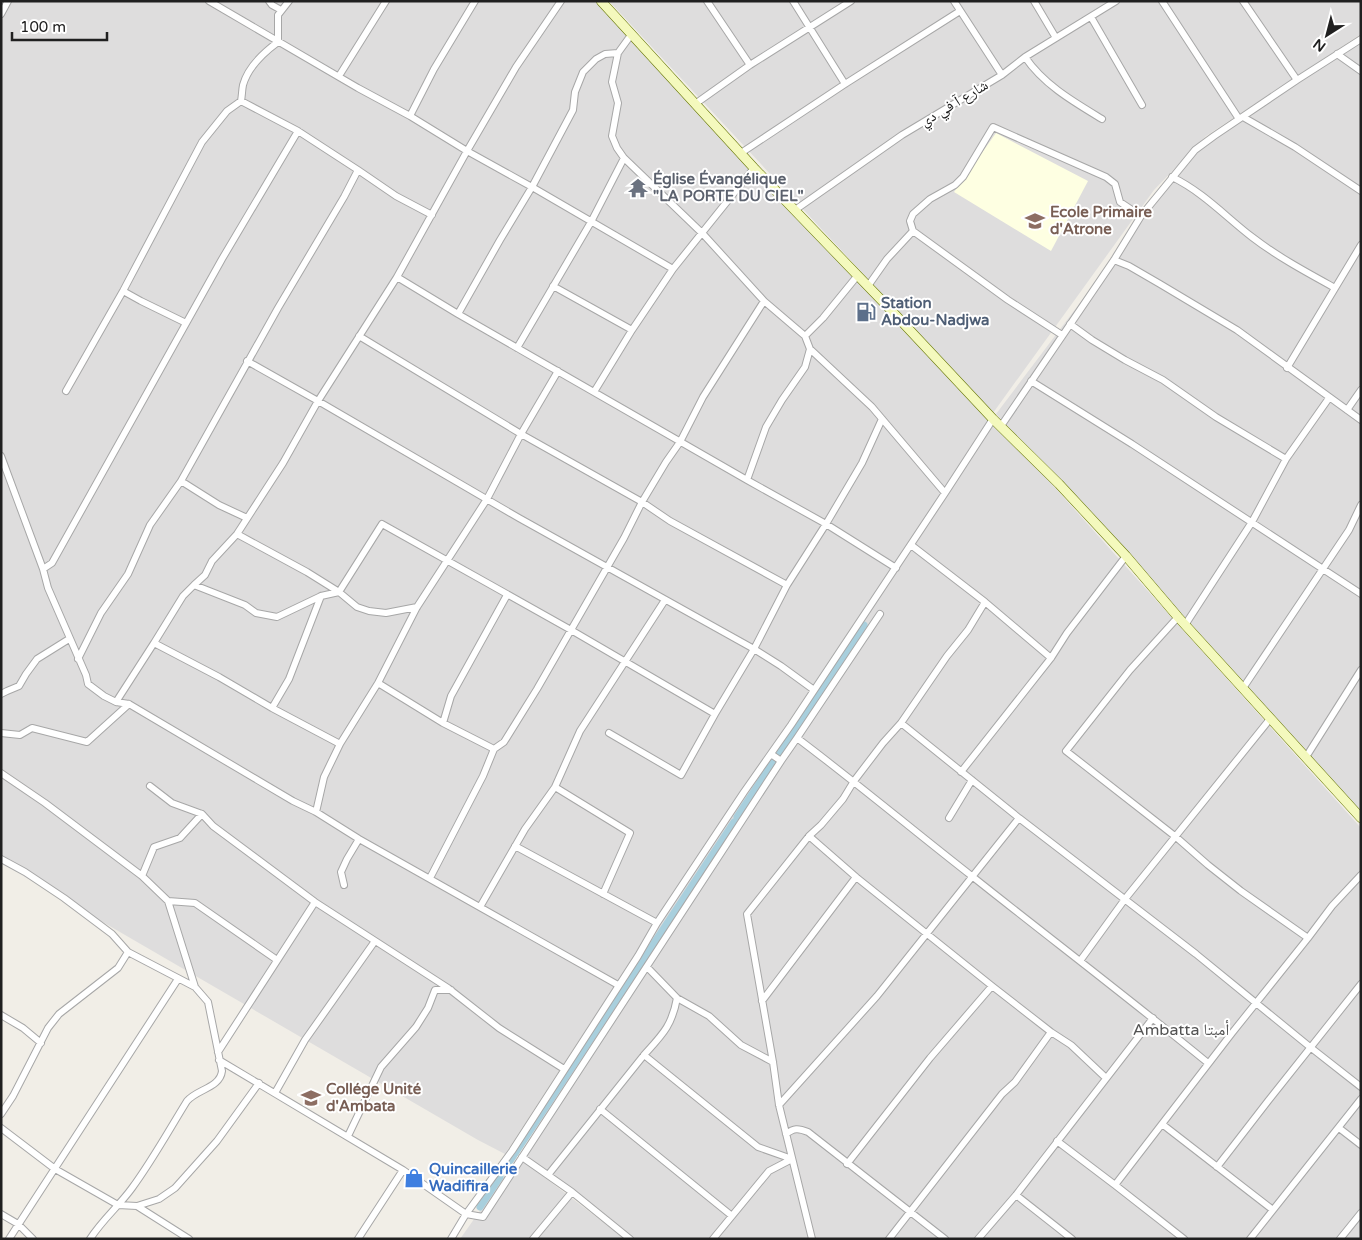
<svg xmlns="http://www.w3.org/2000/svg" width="1362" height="1240" font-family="'Varela Round','Noto Naskh Arabic',sans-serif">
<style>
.residential{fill:#dedddd}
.education{fill:#feffe2}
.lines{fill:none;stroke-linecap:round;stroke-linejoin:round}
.canal{stroke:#a8cfdd;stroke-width:7}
.street-casing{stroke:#a7a7a7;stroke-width:8}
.secondary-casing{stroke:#687807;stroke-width:10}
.street{stroke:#fff;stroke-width:6}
.secondary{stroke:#f4f9bd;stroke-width:9}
.labels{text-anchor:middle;stroke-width:4;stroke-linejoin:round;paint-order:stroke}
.street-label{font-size:15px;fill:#202020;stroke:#fff}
.worship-label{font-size:15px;font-weight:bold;fill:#5b616d;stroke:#fff;text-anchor:start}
.education-label{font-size:15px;font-weight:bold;fill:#785e54;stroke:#fff;text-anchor:start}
.service-label{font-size:15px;font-weight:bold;fill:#4e5e75;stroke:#fff;text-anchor:start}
.shop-label{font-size:15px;font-weight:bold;fill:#366cbe;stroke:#fff;text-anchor:start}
.neighbourhood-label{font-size:16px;fill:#535353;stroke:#fff}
</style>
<rect width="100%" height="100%" fill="#f1eee7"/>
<path class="residential" d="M1,1H596L934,360L991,419L674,893L995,421L1361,828V1239H627L521,1157L592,1020L505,1154L478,1140L1,863Z
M609,1H1361V34L1206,136L1154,190L993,413Z
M1361,38V814L996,414L1095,283L1142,216L1196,151Z
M518,1157L625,1239H460Z"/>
<path class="education" d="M996,133L1088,181L1051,251L954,192Z"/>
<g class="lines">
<path class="canal" d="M779,754L864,625
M737,817L774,761
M510,1161L734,822
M480,1207L500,1177"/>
<defs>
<path id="street" d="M209,1L358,88L410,116L467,151L532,187L500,240L458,314
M269,1L272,5L281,10
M561,1L516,67L467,151L397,277L458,314L747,480L826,524L896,568
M707,1L750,65
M793,1L845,84
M954,1L1002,75
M1034,1L1056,38
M1162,1L1239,119
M1243,1L1297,80
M1,14L8,1
M1091,17L1142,105
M631,35L618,53L605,54L596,59L583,72L575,92L573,110L532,187L673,269
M1337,54L1361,71
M1025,57C1044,85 1074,102 1102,119
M339,76L386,1
M241,101C242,96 242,90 243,85C248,67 263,53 278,42V15L289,1
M695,104L750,65L851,1
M410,116L434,69L475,1
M1243,117L1295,147L1361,191
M298,131L222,259L52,563L43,569L48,588L86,675L88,684L104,696L116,702L129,704L293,801L316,812L359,839L618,985
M741,153L845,84L960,11
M624,158L703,234L764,301L805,336L810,349L872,407L945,493
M358,170L396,196L432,215
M1172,177C1203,192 1226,217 1252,237C1278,257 1306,272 1335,288
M795,210L902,135L1002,75L1025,57L1116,1
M1114,260L1129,266L1160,284L1237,330L1361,420
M553,286L632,330
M868,286L887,259L913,231
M123,291L141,301L186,323
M1070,324L1092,340L1125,360L1163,380L1216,417L1286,459
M1062,335L1008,300L913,231L910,221L913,214L930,199L955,185L963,177L993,127L1106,177L1115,184L1120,202L1141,216
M359,336L521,434L642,502L670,521L787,585
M805,336L823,318L858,275
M517,348L591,222L624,158L617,148L612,136L618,103L612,82L618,53
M247,361L318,401L519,518L754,649L781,666L814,690
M1287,368L1361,245
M1031,381L1132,444L1361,594
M66,391L123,291L202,142L227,111L241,101L298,131L358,170L344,197L278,308L181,481L150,525L128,574L101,613L78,659
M594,392L632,330L673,269L754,168
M1347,410L1361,390
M1001,426L1114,260L1141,216L1195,150L1214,136L1297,80L1361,39
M1,456L43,569
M747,480L766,427L782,400L805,367L810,349
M181,481L219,505L247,518
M237,534L307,572L339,592L357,607L369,611L386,613L417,607
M911,545L985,602L1051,658
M194,585L205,575L212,561L237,534L283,463L318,401L397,277
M1178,617L1130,670L1066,751L1176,837L1208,865L1241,891L1308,938
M1185,625L1252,522L1286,459L1329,398
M154,643L183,596L194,585L245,605L256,613L277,617L321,596L339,592L382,524L571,630L715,714
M378,683L443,723L494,749
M1243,688L1349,530L1361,505
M1,694L7,691L19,686L26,674L37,659L69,639
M116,702L154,643L219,677L272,708L340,744
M272,708L289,679L321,596
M443,723L451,696L507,595
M901,723L1019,818L1196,954L1310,1047L1361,1087
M1,733L20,735L32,728L87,742L129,704
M609,733L681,775L715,714L754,649L787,585L826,524L862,463L882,419
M797,738L880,614
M1306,757L1361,670
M781,761L797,738C857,783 914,831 973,877C1051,939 1131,1000 1208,1063
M961,772L1051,658L1067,633L1126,556
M1,773L45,803L142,876L168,901L195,987
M150,786L172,803L202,814L213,826L315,902L448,988L499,1028L564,1069
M555,787L630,833L603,894
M316,812L324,777L340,744L378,683L417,607L487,499L521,434L558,371
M949,818L972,780
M809,836L856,877L992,986L1051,1032L1071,1045L1106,1078
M515,846L657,923
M1,859L25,872L64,898L112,934L128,952L195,987L208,1002L222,1071C220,1088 197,1089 187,1101C169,1130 152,1161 132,1188C119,1206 102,1220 90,1239
M142,876L154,847L180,838L202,814
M430,878L483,776L494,749L504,742L537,689L624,538L642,502L666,462L680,442L703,397L764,301
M344,885L341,872L347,859L359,839
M168,901L195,903L277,960
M480,907L525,829L555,787L580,731L665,600
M1080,961L1125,899L1270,719
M647,967L677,998L709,1016L741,1045L773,1062
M762,1001L856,877
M1,1015L23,1028L41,1043
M218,1052L315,902
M644,1055L758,1147L792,1159
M219,1060L403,1170L466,1214L483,1217C582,1064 682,913 781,761L771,754
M275,1093L305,1040L375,941
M779,1105L877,996L1019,818
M600,1109L732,1216
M1,1114L13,1096L48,1028L59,1014L118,968L128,952
M1162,1124L1273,1210
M1,1128L55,1169L118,1205L137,1206L189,1239
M1339,1128L1361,1145
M786,1134C794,1128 798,1128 808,1132L945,1239
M348,1136L381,1067L416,1027L428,1008L435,990H451
M1057,1141L1115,1185L1184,1239
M522,1157L572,1192L630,1239
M847,1164L930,1058L992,986
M1217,1167L1268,1101L1361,984
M548,1175L644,1055C662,1035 672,1026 677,998
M1115,1185L1232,1033L1308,938L1332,906L1361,875
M1016,1195L1072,1239
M137,1206L159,1199L175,1188L217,1141L259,1083
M1,1214L18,1224L33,1239
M9,1239L178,979
M358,1239L403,1170
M451,1239L466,1214L512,1151L638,956L657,923L744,792L791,725L945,493L993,419
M533,1239L572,1192
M713,1239L769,1171L792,1159
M812,1239L779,1105L773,1062L747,914L809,836L821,825L843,799L854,781L883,743L901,723L947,656L968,630L985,602
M889,1239L1002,1094L1015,1082L1051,1032
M978,1239L1016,1195L1153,1018
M1250,1239L1361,1099
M1340,1239L1361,1213"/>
<path id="secondary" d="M601,1L754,168L889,308L993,419L1059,484L1126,556L1178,617L1361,818"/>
</defs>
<use href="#street" class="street-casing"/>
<use href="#secondary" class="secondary-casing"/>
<use href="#street" class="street"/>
<use href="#secondary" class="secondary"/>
</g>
<defs>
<symbol id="temple-bare" viewBox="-9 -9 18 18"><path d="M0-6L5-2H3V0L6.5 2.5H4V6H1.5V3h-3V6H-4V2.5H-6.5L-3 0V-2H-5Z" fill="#6b7280" stroke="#fff" stroke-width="2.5" paint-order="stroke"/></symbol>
<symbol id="school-bare" viewBox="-9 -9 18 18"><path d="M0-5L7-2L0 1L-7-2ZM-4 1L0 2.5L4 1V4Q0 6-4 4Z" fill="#8d6e63" stroke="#fff" stroke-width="2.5" paint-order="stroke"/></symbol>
<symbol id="fuel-bare" viewBox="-9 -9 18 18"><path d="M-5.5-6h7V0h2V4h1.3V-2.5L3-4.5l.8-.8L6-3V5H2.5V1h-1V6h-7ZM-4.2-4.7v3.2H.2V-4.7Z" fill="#5c6f8a" stroke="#fff" stroke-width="2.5" paint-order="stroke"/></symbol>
<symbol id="shop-bare" viewBox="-9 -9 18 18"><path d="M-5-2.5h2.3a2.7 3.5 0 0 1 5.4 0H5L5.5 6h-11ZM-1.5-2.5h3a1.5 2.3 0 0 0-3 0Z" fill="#3f7fe0" stroke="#fff" stroke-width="2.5" paint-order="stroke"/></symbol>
</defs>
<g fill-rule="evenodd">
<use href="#temple-bare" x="624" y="174" width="28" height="28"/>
<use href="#school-bare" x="1021" y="207" width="28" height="28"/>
<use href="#fuel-bare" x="852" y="298" width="28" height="28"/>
<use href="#school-bare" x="297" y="1084" width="28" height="28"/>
<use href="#shop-bare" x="400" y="1164" width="28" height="28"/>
</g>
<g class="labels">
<g class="street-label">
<text transform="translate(954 103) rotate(-31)" y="5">شارع آ في دي</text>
</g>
<g class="worship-label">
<text x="653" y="184">Église Évangélique<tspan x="653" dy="17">"LA PORTE DU CIEL"</tspan></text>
</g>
<g class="education-label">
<text x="1050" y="217">Ecole Primaire<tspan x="1050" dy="17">d'Atrone</tspan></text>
<text x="326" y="1094">Collége Unité<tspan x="326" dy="17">d'Ambata</tspan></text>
</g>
<g class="service-label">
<text x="881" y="308">Station<tspan x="881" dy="17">Abdou-Nadjwa</tspan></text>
</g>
<g class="shop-label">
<text x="429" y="1174">Quincaillerie<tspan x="429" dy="17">Wadifira</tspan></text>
</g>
<g class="neighbourhood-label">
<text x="1181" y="1035">Ambatta أمبتا</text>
</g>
</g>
<rect width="1362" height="1240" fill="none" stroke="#202020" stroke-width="5"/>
<g transform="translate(1327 35) rotate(216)" stroke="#ffffff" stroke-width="4" paint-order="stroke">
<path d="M0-4L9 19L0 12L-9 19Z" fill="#202020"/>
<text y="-8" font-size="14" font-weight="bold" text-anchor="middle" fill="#202020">N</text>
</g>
<path d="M12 32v8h95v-8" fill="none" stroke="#202020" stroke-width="2.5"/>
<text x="20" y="32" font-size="15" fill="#202020" stroke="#ffffff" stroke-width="4" paint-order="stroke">100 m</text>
</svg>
